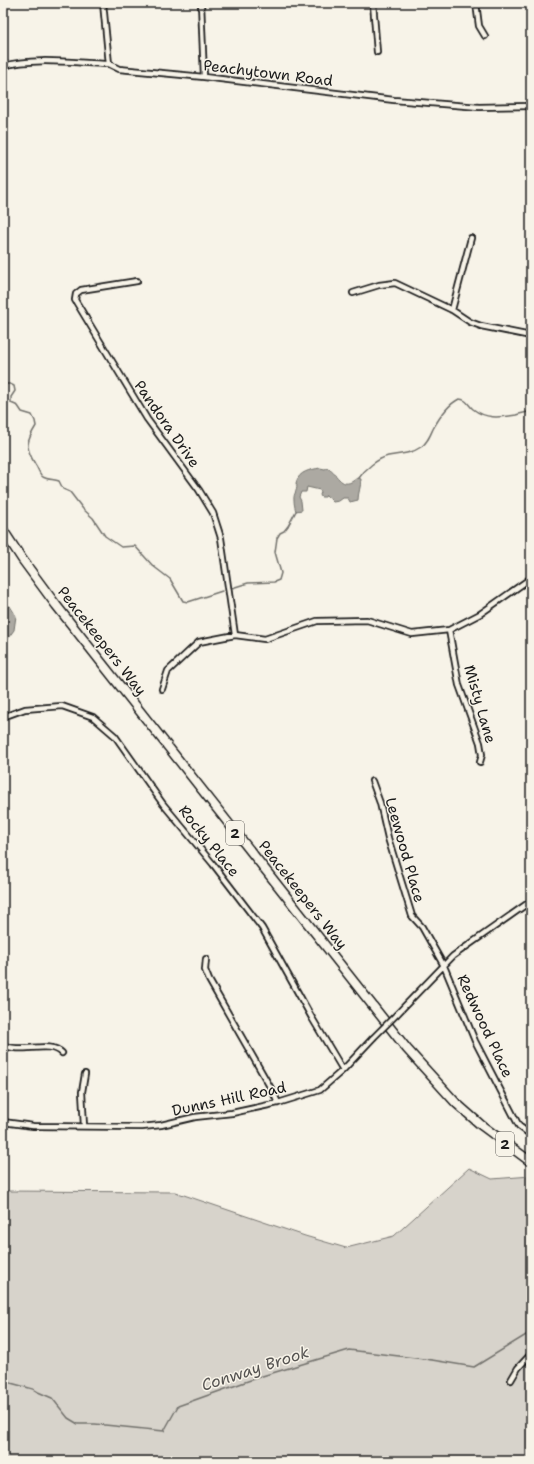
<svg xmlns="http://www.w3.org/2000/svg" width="534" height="1464" font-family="'Shantell Sans',sans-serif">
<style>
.green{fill:#d7d3cb;stroke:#7a7874}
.water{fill:#aca9a2;stroke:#72716c}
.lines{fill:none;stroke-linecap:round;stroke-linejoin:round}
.stream{stroke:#72716c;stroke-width:1.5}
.street-casing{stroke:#1c1c1c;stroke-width:8}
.highway-casing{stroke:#1c1c1c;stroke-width:11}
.street{stroke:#f7f3e8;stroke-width:4.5}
.highway{stroke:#f7f3e8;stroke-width:8}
.street-bridge-casing{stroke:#1c1c1c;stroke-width:8;stroke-linecap:butt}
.street-bridge{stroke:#f7f3e8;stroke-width:4.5}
.labels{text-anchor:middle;stroke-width:3;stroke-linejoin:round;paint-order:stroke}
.shield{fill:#f7f3e8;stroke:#5e5c59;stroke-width:1}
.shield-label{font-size:14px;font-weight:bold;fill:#1c1c1c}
.street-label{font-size:15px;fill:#1c1c1c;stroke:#f7f3e8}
.water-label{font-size:16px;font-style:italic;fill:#565452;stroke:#f7f3e8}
</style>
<rect width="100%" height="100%" fill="#f7f3e8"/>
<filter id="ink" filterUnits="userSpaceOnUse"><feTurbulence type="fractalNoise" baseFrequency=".025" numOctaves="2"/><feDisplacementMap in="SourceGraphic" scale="8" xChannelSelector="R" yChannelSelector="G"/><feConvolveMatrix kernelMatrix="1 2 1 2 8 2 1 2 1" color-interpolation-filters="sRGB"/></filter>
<g filter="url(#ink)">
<path class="green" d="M469,1168L492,1179L531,1176V1461H3V1191L175,1192L305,1236L346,1248L394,1236Z"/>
<path class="water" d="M320,468L325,469L327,468C339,474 341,492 357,478L361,479C361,487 358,493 358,500L350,502L348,498H343L339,501L333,502L326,495L325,497H321L320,495L321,492L320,490L307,487L306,492H301L299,497L301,501L302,510L296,511C295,508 294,504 294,500C293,493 299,490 296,483C299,471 310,470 320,468Z
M3,606H10L16,616L14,630L3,645Z"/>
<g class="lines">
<path class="stream" d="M3,384H10L14,386L15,391L11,397V403L18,406L22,412L32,415L35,421L36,426C26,442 25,447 35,464C38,468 39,474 43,477C48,480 54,479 59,481L63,489L70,492L83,509L93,518L105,536L121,547L135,546L153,566L170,579L183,601L188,602L222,591
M359,478C365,469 377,459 388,456C401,453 409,455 421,447C427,443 430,436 433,429C439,418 447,405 459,399C467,399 468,405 473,409C487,420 501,417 516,415C521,413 526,413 531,411
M232,588L248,583L274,582L279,580L281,573L275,552L277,538L280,533L284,531L288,526L296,511
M3,1383L7,1382L33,1389L38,1392L52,1398L68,1418L78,1424H95L164,1431L178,1406L259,1377L349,1350L432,1360L474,1367L531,1332"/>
<defs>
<path id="street" d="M103,3L109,64
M201,3L204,77
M373,3L377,52
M476,3L479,26L485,36
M3,66C35,57 75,63 109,64L119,69L204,77L394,100L479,107L531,106
M137,281L81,290L76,294L75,300L147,419L199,490L213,513L221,538L235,635
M353,293L379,285L395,283L452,310L470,322L481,326L531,336
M452,310L471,238
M449,630L459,685L480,743L482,755L480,762
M162,689L168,671L199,642L235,635L265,639L317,621L367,620L412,634L449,630L480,614L531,578
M3,717L25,709L62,706L93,717L115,736L163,804L213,864L262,928L312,1018L343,1070
M372,781L380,803L388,838L412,916L422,927L444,966L475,1041L519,1126L531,1135
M206,959L205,970L209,980L273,1092L278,1103
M397,1014L453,956L531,901
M3,1045C20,1054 50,1040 62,1053
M3,1053L5,1047
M3,1122L33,1126L142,1127L161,1125L195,1117L232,1113L278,1103L320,1090L343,1070L373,1038
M84,1126L82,1092L85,1074
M511,1380L518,1368L531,1354"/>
<path id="highway" d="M3,530L22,559L56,605L407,1049L456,1103L481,1125L531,1162"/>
</defs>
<use href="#street" class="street-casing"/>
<use href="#highway" class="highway-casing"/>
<use href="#street" class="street"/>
<use href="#highway" class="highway"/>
<defs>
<path id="street-bridge" d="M373,1038L397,1014"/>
</defs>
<use href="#street-bridge" class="street-bridge-casing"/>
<use href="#street-bridge" class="street-bridge"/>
</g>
</g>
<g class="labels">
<g class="shield">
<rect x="226" y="821" width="18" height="24" rx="3"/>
<rect x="496" y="1132" width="18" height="24" rx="3"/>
</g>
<g class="shield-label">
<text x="235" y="838">2</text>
<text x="505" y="1149">2</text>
</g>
<g class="street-label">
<text transform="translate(268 73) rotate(7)" y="5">Peachytown Road</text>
<text transform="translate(167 424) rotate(55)" y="5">Pandora Drive</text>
<text transform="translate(102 641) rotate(52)" y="5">Peacekeepers Way</text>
<text transform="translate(480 704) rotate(74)" y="5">Misty Lane</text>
<text transform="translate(209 841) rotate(51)" y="5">Rocky Place</text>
<text transform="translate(405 850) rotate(74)" y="5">Leewood Place</text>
<text transform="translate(303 895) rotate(52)" y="5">Peacekeepers Way</text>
<text transform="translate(485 1026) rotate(65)" y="5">Redwood Place</text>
<text transform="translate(229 1099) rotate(-12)" y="5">Dunns Hill Road</text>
</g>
<g class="water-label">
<text transform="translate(255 1368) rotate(-18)" y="6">Conway Brook</text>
</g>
</g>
<rect width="534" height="1464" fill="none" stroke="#f7f3e8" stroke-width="16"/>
<rect x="8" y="8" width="518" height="1448" fill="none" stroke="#1c1c1c" stroke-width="1.5" filter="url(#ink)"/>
</svg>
